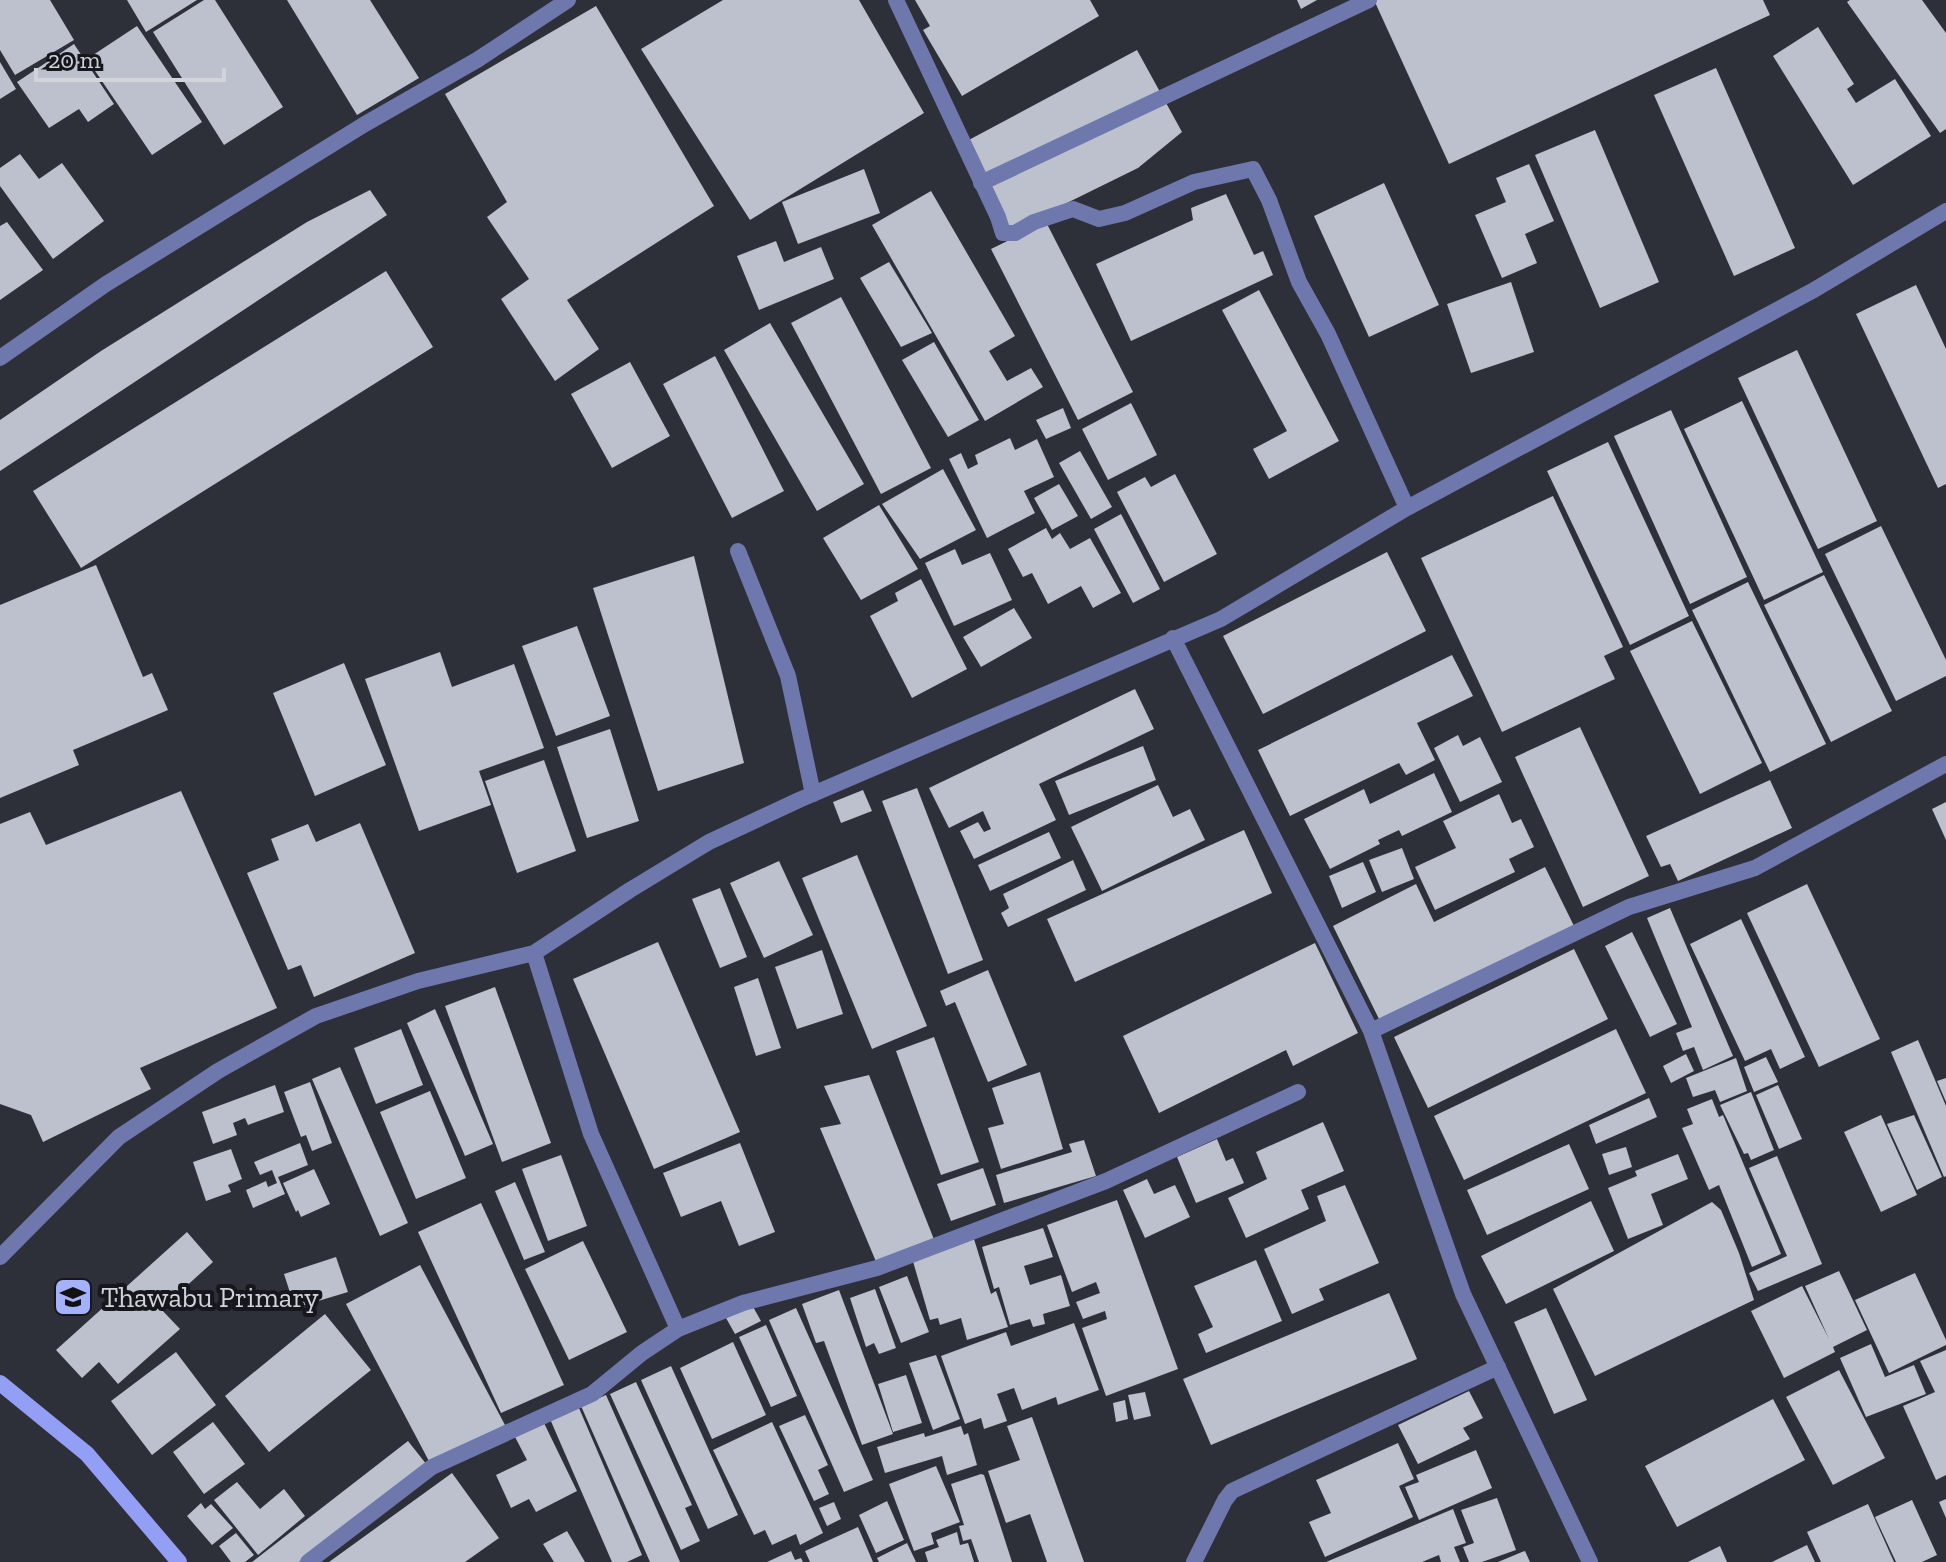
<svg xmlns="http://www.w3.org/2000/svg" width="1946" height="1562" font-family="'Zilla Slab',serif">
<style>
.building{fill:#bdc0cd}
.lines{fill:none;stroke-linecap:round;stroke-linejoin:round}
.lane{stroke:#6e78ad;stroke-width:16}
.street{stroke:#6e78ad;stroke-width:16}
.secondary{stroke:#929ff5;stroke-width:16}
.labels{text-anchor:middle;stroke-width:8;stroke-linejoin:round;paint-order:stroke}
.poi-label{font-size:28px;fill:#d3d4db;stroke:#16171c;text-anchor:start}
</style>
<rect width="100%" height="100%" fill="#2d2f39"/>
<path class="building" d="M0,0H50L74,40L15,75L0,50Z
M127,0H197L146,32Z
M204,0H215L283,107L224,145L153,32Z
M287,0H370L419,78L357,115Z
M723,0H859L924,113L750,220L641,49Z
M915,0H1090L1099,16L962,96L923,30L930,26Z
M1297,0H1317L1301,9Z
M1374,0H1763L1770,15L1449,164Z
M1850,0H1922L1946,33V129L1940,133L1847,2Z
M596,6L714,206L567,300L599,349L555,381L501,299L529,279L487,217L507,202L445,94Z
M137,26L202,122L152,155L87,59Z
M1818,27L1854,84L1847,89L1856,103L1895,79L1931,136L1853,185L1773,56Z
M74,44L114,104L88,122L79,109L49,128L17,82Z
M1137,50L1182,132L1138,168L1008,232L965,142Z
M0,62L16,89L0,99Z
M1716,68L1795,248L1734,276L1654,95Z
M1595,130L1659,282L1600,308L1535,155Z
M20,154L39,179L62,163L104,221L53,259L0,186V168Z
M1529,164L1554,221L1525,234L1537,263L1502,278L1475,215L1506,202L1496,178Z
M864,169L880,213L798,244L782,202Z
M1384,183L1439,305L1369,337L1314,216Z
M370,190L387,215L0,471V420L101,351L307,222Z
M931,191L1015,336L989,351L1007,381L1031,368L1043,387L985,421L872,225Z
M1226,194L1254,255L1263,251L1273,275L1131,341L1096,264L1193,220L1191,208Z
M7,222L43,270L0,300V226Z
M1046,222L1133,392L1078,420L991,249Z
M776,241L784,262L821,247L834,279L759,310L737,256Z
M889,262L932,333L901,347L860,278Z
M386,271L433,347L81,568L33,491Z
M1511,282L1534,352L1471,373L1447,304Z
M1916,285L1946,349V484L1938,488L1856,314Z
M1259,290L1339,441L1269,479L1253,449L1287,431L1222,310Z
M841,297L931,468L881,494L791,323Z
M770,323L864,484L817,511L724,350Z
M934,342L979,420L948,437L902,360Z
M1797,350L1877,521L1818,549L1738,378Z
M715,356L784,491L732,518L663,384Z
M630,362L670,436L612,468L571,394Z
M1742,401L1823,572L1764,600L1684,429Z
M1131,403L1157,455L1108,480L1082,429Z
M1063,408L1071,428L1046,439L1036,420Z
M1671,410L1747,577L1690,604L1614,436Z
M1010,438L1015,450L1037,439L1054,477L1024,491L1035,513L987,538L949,459L961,453L968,469L978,464L975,455Z
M1608,442L1689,616L1630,645L1547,471Z
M1080,451L1112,507L1091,519L1059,463Z
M943,469L976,530L920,559L882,504Z
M1175,474L1217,554L1164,582L1117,492L1145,477L1151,487Z
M1059,484L1078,516L1052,530L1034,498Z
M1553,496L1623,647L1604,656L1615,679L1502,732L1421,558Z
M879,505L918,569L861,600L823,538Z
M1121,514L1160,589L1133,603L1094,529Z
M1881,526L1946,660V676L1896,701L1825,554Z
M1046,528L1052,539L1060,533L1070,549L1090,538L1121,593L1093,608L1081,586L1048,604L1032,573L1023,577L1008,549Z
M955,549L962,565L990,553L1012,600L954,626L925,563Z
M1387,552L1426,631L1263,714L1223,636Z
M694,556L744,763L658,791L593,588Z
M96,565L143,677L152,673L168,710L73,750L79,765L0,798V605Z
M1824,575L1892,711L1831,742L1764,605Z
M921,579L967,669L912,698L870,616L898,601L895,593Z
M1748,582L1826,744L1770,772L1692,610Z
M1014,608L1032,638L981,667L963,637Z
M1692,621L1762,763L1700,794L1630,651Z
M577,626L610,716L556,736L522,646Z
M440,652L452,687L514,664L544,748L479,771L491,805L419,831L365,679Z
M1452,655L1473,696L1417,723L1435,760L1406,775L1399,763L1290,816L1258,750Z
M344,663L386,765L315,796L273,693Z
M1135,689L1154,729L1039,784L1056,820L974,859L960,831L978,822L984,832L991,829L983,811L949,828L929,788Z
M1580,727L1649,876L1583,907L1515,757Z
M610,729L639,821L587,838L557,747Z
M1458,735L1463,746L1480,737L1502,782L1460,802L1434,748Z
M1143,746L1156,780L1069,815L1055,781Z
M544,760L576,851L517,873L485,781Z
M1434,773L1452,812L1402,836L1399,830L1378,840L1380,844L1330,869L1304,819L1364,789L1370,804Z
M1770,780L1792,828L1678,881L1670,864L1661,867L1646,836Z
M1158,785L1173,817L1190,809L1205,840L1102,891L1071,827Z
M917,788L983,960L948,974L882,801Z
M863,790L872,811L841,823L833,802Z
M181,791L277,1008L140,1068L151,1089L43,1142L31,1115L0,1104V824L30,812L46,845Z
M1499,794L1512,823L1521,819L1534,847L1509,859L1515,872L1435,910L1415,867L1456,848L1443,821Z
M1946,802V840L1932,809Z
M360,823L415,953L314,997L301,965L288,970L247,873L279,860L271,839L308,824L316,842Z
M1244,830L1272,893L1075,982L1047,919Z
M1049,832L1061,858L990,891L978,865Z
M1402,848L1414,879L1382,892L1369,860Z
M857,855L927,1026L872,1049L802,878Z
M1073,860L1086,890L1008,927L1001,913L1009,908L1003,894Z
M779,861L813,935L764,958L730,883Z
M1363,862L1376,892L1342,908L1329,876Z
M1545,867L1574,926L1380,1021L1333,926L1416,884L1434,922Z
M1807,884L1880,1039L1819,1067L1747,913Z
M720,888L747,957L720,968L692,899Z
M1670,908L1733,1056L1703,1070L1694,1047L1683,1051L1676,1033L1692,1027L1647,918Z
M1741,919L1805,1057L1780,1069L1771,1049L1745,1061L1690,944Z
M1632,932L1677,1024L1650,1037L1605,946Z
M658,942L740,1132L654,1169L573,979Z
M1315,943L1358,1033L1293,1066L1286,1050L1159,1113L1123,1036Z
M1574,949L1608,1019L1428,1108L1394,1037Z
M822,950L843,1014L797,1029L775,967Z
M988,970L1027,1065L988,1082L955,1002L946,1006L940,991Z
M758,978L781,1048L756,1056L734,987Z
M495,987L551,1143L502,1162L445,1006Z
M435,1009L493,1144L465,1156L407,1023Z
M401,1029L423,1085L376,1104L354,1048Z
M1616,1029L1646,1093L1464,1180L1434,1116Z
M934,1037L979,1162L941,1175L896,1051Z
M1918,1040L1946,1106V1176L1944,1177L1891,1052Z
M1686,1054L1694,1071L1671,1083L1663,1066Z
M1766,1057L1778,1082L1754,1092L1744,1067Z
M1736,1058L1747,1091L1720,1102L1715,1090L1693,1097L1686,1078Z
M340,1067L408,1223L380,1236L312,1079Z
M1040,1072L1063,1149L1001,1169L988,1128L1004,1124L992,1088Z
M869,1075L935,1242L877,1264L820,1128L841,1124L824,1086Z
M1946,1078V1102L1937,1081Z
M310,1082L332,1143L312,1151L306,1135L301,1137L284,1092Z
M275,1085L284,1112L248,1125L245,1118L233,1123L237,1135L213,1144L202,1112Z
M1778,1085L1802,1139L1779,1149L1756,1095Z
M430,1091L466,1178L416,1199L380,1112Z
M1751,1092L1774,1150L1751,1160L1748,1153L1744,1154L1720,1105Z
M1649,1098L1657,1117L1596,1144L1589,1125Z
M1712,1099L1719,1117L1723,1115L1781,1254L1752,1267L1719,1185L1709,1190L1682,1128L1693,1124L1687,1109Z
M1881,1115L1917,1195L1881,1212L1844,1132Z
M1914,1115L1942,1177L1917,1190L1887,1124Z
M1323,1122L1344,1171L1301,1190L1309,1209L1246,1238L1228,1198L1267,1179L1256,1152Z
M1217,1139L1226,1161L1233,1158L1244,1183L1196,1203L1177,1157Z
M1084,1140L1096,1176L1004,1203L996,1175L1072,1152L1069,1144Z
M300,1143L308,1165L278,1177L285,1194L253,1208L246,1190L266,1181L268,1187L277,1183L272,1170L260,1175L254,1162Z
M740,1143L775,1232L739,1246L721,1201L681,1217L663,1173Z
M1569,1144L1589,1189L1487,1235L1467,1190Z
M1626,1147L1632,1167L1609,1175L1602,1154Z
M231,1149L242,1179L228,1185L231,1192L206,1201L193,1162Z
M1678,1154L1688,1179L1651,1194L1663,1225L1628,1239L1608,1188L1637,1176L1635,1171Z
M561,1155L587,1226L548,1241L522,1169Z
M1777,1156L1822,1264L1758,1291L1749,1273L1787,1256L1749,1168Z
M983,1168L996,1205L951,1221L937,1184Z
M314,1169L330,1204L301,1217L298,1210L296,1212L283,1183Z
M1147,1179L1154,1194L1175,1185L1190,1217L1145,1238L1123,1190Z
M515,1182L545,1252L524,1260L495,1191Z
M1345,1185L1379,1263L1319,1289L1324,1300L1292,1314L1264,1249L1326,1221L1317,1196Z
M1117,1200L1178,1369L1106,1396L1082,1328L1107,1319L1105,1311L1083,1319L1076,1302L1100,1293L1096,1282L1072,1292L1047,1225Z
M1591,1201L1614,1251L1506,1304L1481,1256Z
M1712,1202L1721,1210L1739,1253L1754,1300L1595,1376L1553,1289Z
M481,1203L564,1385L501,1413L418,1232Z
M1043,1228L1053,1257L1024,1266L1030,1285L1061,1275L1070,1306L1043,1314L1045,1324L1033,1327L1030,1319L1010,1325L999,1287L994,1289L982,1247Z
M187,1232L213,1262L161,1309L180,1329L118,1384L99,1362L82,1378L56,1350Z
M974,1239L991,1294L996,1291L1008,1327L967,1340L961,1318L940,1325L938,1318L930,1320L912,1258Z
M583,1241L627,1332L569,1360L525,1269Z
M336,1257L348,1292L295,1308L284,1274Z
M1256,1260L1282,1321L1206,1353L1198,1334L1213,1327L1194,1286Z
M420,1265L505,1425L431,1465L346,1304Z
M1839,1271L1867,1330L1833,1347L1835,1352L1784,1378L1751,1311L1802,1286L1829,1339L1805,1286Z
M1915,1273L1946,1340V1345L1889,1373L1855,1300Z
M907,1276L929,1332L901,1343L879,1287Z
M875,1289L896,1348L879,1354L874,1343L866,1347L850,1298Z
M839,1290L893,1434L862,1445L824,1341L816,1343L802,1304Z
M1389,1293L1417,1359L1211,1445L1183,1379Z
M752,1305L761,1321L735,1334L726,1318Z
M796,1308L873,1480L844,1492L769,1320Z
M1546,1308L1587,1400L1554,1414L1514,1322Z
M325,1314L371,1370L269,1452L225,1396Z
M1074,1323L1099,1390L1058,1405L1056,1397L1022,1410L1014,1388L997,1394L1007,1421L984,1429L981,1418L965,1424L941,1356L1006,1332L1011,1346Z
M766,1325L797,1396L771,1407L739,1337Z
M733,1342L766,1415L712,1439L680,1368Z
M1871,1344L1885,1377L1914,1365L1926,1394L1866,1417L1840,1358Z
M1946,1350V1475L1936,1480L1903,1406L1935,1392L1920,1361Z
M176,1352L216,1405L152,1455L111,1401Z
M936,1355L960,1419L933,1430L909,1363Z
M671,1366L738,1515L708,1529L641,1380Z
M1839,1370L1885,1458L1833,1485L1786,1397Z
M906,1375L922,1423L893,1432L878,1384Z
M636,1382L692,1505L685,1508L700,1541L681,1550L610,1394Z
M1469,1391L1483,1418L1463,1428L1470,1439L1418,1464L1398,1425Z
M1145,1392L1151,1416L1134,1420L1128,1395Z
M606,1395L680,1562H650L581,1406Z
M1773,1399L1805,1460L1677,1527L1645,1466Z
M1125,1400L1128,1419L1116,1422L1113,1403Z
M579,1408L642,1555L627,1562H612L550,1419Z
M805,1415L828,1465L818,1470L829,1494L814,1501L779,1426Z
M1032,1417L1084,1562H1047L1030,1514L1006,1523L988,1471L1020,1460L1007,1426Z
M213,1422L245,1464L204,1494L173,1452Z
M772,1422L823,1533L800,1545L796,1534L772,1545L765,1530L754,1535L713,1450Z
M544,1423L577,1491L536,1512L529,1499L511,1508L496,1475L527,1460L515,1437Z
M961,1426L964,1435L968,1433L977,1465L947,1475L942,1456L885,1473L877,1447L924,1433L925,1437Z
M408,1441L427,1465L299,1562H252Z
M1398,1443L1414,1479L1399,1486L1413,1517L1325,1557L1309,1522L1331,1513L1316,1480Z
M1476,1450L1492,1488L1419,1520L1405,1487L1419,1482L1416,1475Z
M936,1466L960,1522L931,1533L934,1544L914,1551L889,1484Z
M452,1473L499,1538L465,1562H329Z
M981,1474L984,1475L1012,1562H979L971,1539L963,1541L959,1526L964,1525L951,1484Z
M237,1482L260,1509L284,1489L305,1516L258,1555L214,1500Z
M1497,1498L1516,1550L1482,1562H1469L1463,1547L1474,1543L1461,1510Z
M1946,1499V1518L1939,1502Z
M1912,1500L1937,1555L1922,1562H1896L1875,1517Z
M887,1501L904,1540L876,1553L859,1515Z
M834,1502L841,1519L827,1526L819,1508Z
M201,1503L205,1509L211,1504L233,1528L212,1545L187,1516Z
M1868,1504L1894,1562H1821L1807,1532Z
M1453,1509L1466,1543L1454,1547L1460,1562H1441L1439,1555L1422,1562H1326Z
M858,1527L873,1562H810L805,1551Z
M567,1531L585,1562H554L543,1544Z
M957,1532L960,1545L968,1543L974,1562H928L925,1552L939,1547L936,1540Z
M236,1533L254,1555L245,1562H231L219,1546Z
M907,1543L916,1562H879L877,1558Z
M1807,1545L1815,1562H1772Z
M1720,1546L1727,1562H1688Z
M791,1551L795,1560L801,1558L803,1562H767Z
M1525,1551L1530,1562H1498L1522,1552Z"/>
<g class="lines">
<path class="lane" d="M981,183L1369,0
M738,551L788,676L813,794"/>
<path class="street" d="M896,0L998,217L1003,233H1015L1034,222L1073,209L1099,219L1125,213L1194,182L1253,169L1269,200L1299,282L1328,334L1407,508
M0,358L106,284L365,124L477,60L568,0
M1173,638L1371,1031L1463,1294L1590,1562
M534,953L591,1134L678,1329
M1371,1031L1629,907L1755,868L1946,764
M0,1257L119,1137L218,1071L316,1016L418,981L534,953L630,890L709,842L799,800L1221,619L1407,508L1814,290L1946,211
M308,1562L432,1467L592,1394L642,1353L678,1329L743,1303L877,1268L1106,1181L1298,1092
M1194,1562L1225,1500L1232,1491L1498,1367"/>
<path class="secondary" d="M0,1383L87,1454L179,1562"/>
</g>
<defs>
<symbol id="school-square" viewBox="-11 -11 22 22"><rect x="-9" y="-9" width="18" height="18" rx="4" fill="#a5b1fc" stroke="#16171c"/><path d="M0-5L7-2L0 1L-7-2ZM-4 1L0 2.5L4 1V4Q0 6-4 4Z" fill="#111"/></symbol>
</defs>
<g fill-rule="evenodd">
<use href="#school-square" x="51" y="1275" width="44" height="44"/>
</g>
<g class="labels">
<g class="poi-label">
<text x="101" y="1307">Thawabu Primary</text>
</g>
</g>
<path d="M36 68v12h188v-12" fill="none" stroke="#d3d4db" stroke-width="4"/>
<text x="48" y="68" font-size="24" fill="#d3d4db" stroke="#16171c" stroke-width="6" paint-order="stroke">20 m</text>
</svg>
